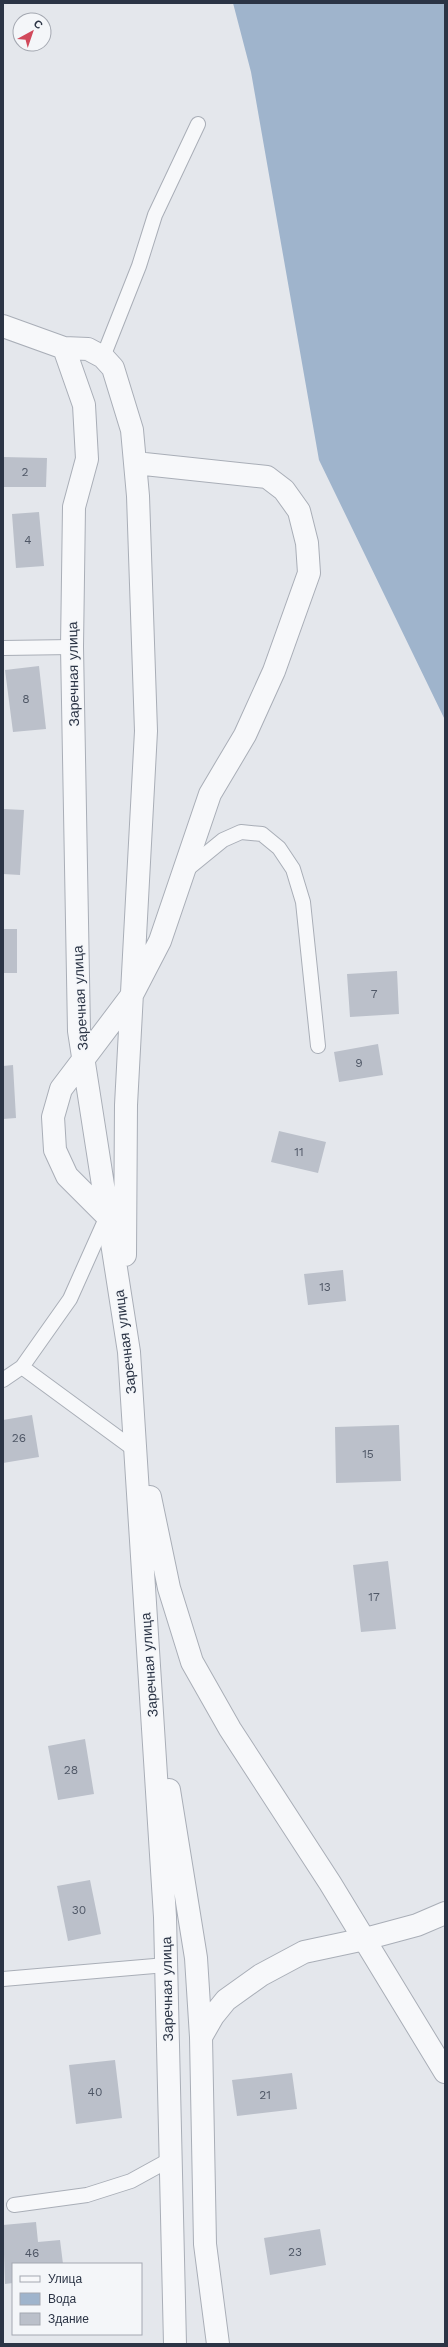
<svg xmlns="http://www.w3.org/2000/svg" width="448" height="2347" font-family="'Work Sans',sans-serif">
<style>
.water{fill:#9fb4cc}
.building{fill:#bbc0ca}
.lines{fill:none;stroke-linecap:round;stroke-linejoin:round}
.lane-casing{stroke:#a9aeb7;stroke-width:16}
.street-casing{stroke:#a9aeb7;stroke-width:24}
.lane{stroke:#f7f8fa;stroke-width:14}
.street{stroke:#f7f8fa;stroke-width:22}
.labels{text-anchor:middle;stroke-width:3;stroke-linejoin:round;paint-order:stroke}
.number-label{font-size:12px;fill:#4f5766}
.street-label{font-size:14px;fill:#2b3445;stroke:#f4f6f9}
</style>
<rect width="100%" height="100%" fill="#e4e7ec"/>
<path class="water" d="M233,3H445V720L319,460L251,72Z"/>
<path class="building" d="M3,457L47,458L46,487H3Z
M39,512L44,566L16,568L12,514Z
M39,666L46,729L13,732L5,670Z
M3,809L24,810L20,875L3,874Z
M3,929H17V973H3Z
M397,971L399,1014L350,1017L347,974Z
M378,1044L383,1075L339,1082L334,1052Z
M13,1065L16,1118L3,1119V1066Z
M279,1131L326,1142L318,1173L271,1162Z
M343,1270L346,1301L308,1305L304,1274Z
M32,1415L39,1457L3,1463V1420Z
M399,1425L401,1481L336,1483L335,1427Z
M388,1561L396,1629L361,1632L353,1565Z
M85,1739L94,1794L58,1800L48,1746Z
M90,1880L101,1934L68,1941L57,1886Z
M115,2060L122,2118L76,2124L69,2065Z
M292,2073L297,2109L237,2116L232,2080Z
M36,2222L38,2242L60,2240L63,2264H13V2283L5,2284L3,2225Z
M320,2229L326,2265L270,2275L264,2238Z"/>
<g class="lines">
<defs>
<path id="lane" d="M103,357L139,266L155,215L198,124
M3,648L72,647
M185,871L223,840L241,832L262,834L279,848L293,869L303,902L318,1046
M22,1367L135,1450
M3,1380L22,1367L70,1299L107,1216
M3,1979L166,1965
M14,2205L87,2195L131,2181L171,2159"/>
<path id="street" d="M3,326L64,348L88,349L103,357L113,368L132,430L138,496L146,731L126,1105L125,1255
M64,348L84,405L87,459L74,507L72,647L79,1031L129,1352L165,1917L175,2344
M109,1218L67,1176L55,1150L53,1117L61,1089L132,995L160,941L210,794L245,735L274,671L309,573L307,543L299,511L284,490L267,477L135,463
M150,1497L169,1588L192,1662L230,1729L330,1883L445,2072
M169,1790L196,1958L201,2037L205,2244L218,2344
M201,2037L213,2016L226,2000L261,1975L304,1952L365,1939L417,1925L445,1913"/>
</defs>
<use href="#lane" class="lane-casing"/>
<use href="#street" class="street-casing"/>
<use href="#lane" class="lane"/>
<use href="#street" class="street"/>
</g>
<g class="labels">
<g class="number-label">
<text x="25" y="476">2</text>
<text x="28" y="544">4</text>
<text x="26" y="703">8</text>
<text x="374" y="998">7</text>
<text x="359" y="1067">9</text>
<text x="299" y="1156">11</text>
<text x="325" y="1291">13</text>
<text x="19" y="1442">26</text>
<text x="368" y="1458">15</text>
<text x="374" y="1601">17</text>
<text x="71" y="1774">28</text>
<text x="79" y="1914">30</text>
<text x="95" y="2096">40</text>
<text x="265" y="2099">21</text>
<text x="295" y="2256">23</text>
<text x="32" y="2257">46</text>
</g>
<g class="street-label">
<text transform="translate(73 674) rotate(-91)" y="5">Заречная улица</text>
<text transform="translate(80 998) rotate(-93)" y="5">Заречная улица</text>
<text transform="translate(125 1342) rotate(-97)" y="5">Заречная улица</text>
<text transform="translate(149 1665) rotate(-94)" y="5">Заречная улица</text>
<text transform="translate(167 1989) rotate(-91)" y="5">Заречная улица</text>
</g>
</g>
<rect width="448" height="2347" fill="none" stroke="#2b3445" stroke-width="8"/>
<rect x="12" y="2263" width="130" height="72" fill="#f4f6f9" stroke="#a4a8b1"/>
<rect x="20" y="2276" width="20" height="6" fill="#f7f8fa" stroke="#a4a8b1"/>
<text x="48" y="2283" font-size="12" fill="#2b3445">Улица</text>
<rect x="20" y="2293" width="20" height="12" fill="#9fb4cc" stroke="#a4a8b1"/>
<text x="48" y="2303" font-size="12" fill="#2b3445">Вода</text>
<rect x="20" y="2313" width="20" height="12" fill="#bbc0ca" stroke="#a4a8b1"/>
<text x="48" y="2323" font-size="12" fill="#2b3445">Здание</text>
<g transform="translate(32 32) rotate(40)"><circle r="19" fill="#f4f6f9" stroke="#a4a8b1"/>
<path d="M0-3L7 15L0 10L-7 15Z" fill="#d1495b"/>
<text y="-6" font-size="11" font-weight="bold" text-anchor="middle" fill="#2b3445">С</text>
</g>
</svg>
